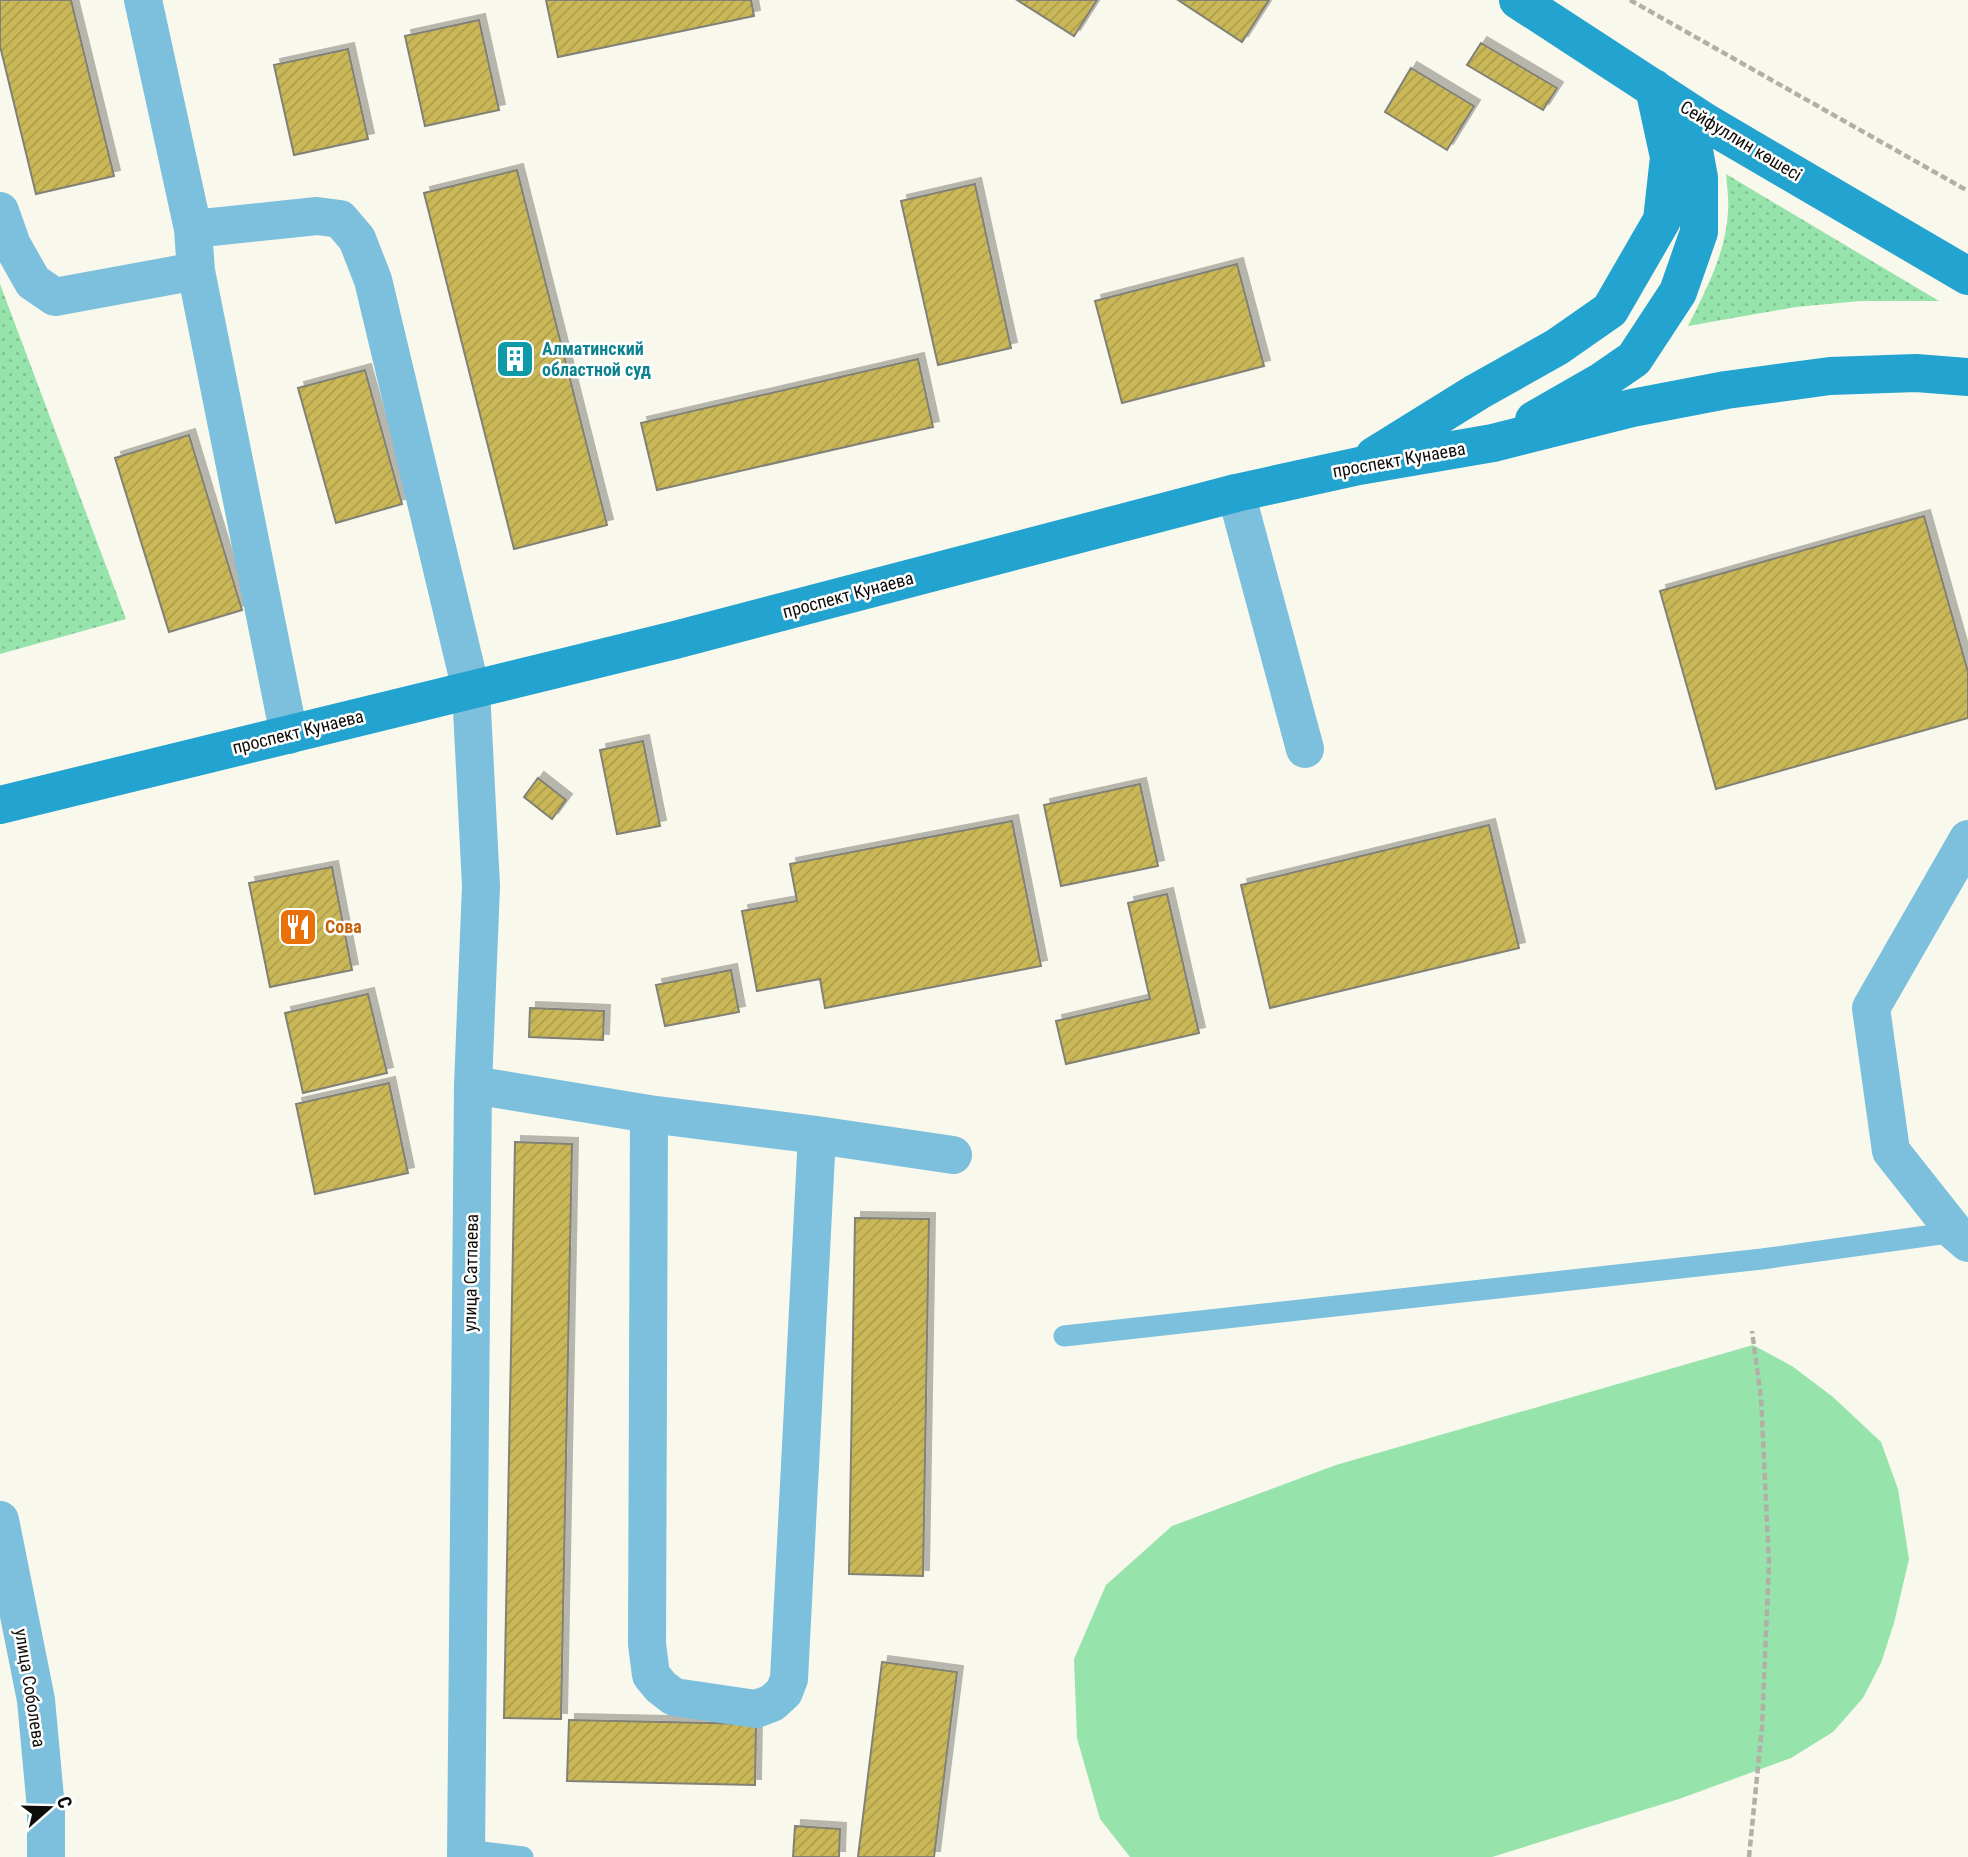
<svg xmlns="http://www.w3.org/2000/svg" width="1968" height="1857" font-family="'Roboto Condensed',sans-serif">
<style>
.grass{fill:url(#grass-dots)}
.pitch{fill:#97e3ac}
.building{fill:url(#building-hatch);stroke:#828177;stroke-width:2;filter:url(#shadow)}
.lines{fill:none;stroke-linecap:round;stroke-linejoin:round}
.path{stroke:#b1b0a7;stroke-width:4.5;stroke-dasharray:7 3.5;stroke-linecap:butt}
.lane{stroke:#7cc0dd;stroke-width:21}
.street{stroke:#7cc0dd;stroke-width:38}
.secondary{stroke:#23a3cf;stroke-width:38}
.labels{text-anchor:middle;stroke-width:5;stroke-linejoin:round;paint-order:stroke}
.street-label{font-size:18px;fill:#0d0c09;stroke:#fff}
.culture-label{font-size:18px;font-weight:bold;fill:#0d838f;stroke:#fff;text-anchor:start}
.food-label{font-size:18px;font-weight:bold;fill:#c56008;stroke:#fff;text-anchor:start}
</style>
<defs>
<pattern id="grass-dots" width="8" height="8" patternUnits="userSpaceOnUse" patternTransform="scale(1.75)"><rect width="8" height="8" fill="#97e3ac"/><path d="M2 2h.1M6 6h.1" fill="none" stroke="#81c293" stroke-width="1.8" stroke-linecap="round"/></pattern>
<pattern id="building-hatch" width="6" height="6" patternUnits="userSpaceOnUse" patternTransform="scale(1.75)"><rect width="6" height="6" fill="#cab858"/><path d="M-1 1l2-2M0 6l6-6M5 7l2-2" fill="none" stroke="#ac9d4b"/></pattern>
<filter id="shadow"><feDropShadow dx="6" dy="-6" stdDeviation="0" flood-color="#0004"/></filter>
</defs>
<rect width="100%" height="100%" fill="#f9f8ec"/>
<path class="grass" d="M1726,174L1939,301H1860L1796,307L1688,326C1706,290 1726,252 1728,212C1729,199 1727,186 1726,174Z
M0,284L126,619L0,654Z"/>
<path class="pitch" d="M1753,1345L1792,1366L1833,1397L1881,1442L1898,1489L1909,1559L1894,1623L1881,1663L1863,1698L1833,1732L1791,1758L1679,1799L1492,1857H1130L1100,1819L1077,1738L1074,1659L1106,1585L1172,1526L1336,1465Z"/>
<path class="building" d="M0,0H71L114,176L36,194L0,46Z
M546,0H751L754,16L558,57Z
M1017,0H1097L1074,36Z
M1178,0H1269L1242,42Z
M479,20L499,110L425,126L405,36Z
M1481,43L1557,88L1543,110L1467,65Z
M348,49L368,139L294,155L274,65Z
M1411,68L1474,106L1447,150L1385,112Z
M517,170L607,525L514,549L424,193Z
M975,184L1011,348L938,365L901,201Z
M1237,264L1264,366L1122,403L1095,301Z
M918,359L933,427L657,490L641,423Z
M365,370L402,504L336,523L298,388Z
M189,435L242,610L169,632L115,458Z
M1924,516L1968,672V718L1716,789L1660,591Z
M643,741L660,826L617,834L600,750Z
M538,778L566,800L552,819L524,797Z
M1140,784L1158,866L1061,886L1044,805Z
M1012,821L1041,966L825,1008L820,979L757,991L742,911L797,901L790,864Z
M1489,825L1519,948L1270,1008L1241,885Z
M332,867L352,970L270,987L249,883Z
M1167,894L1199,1033L1066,1064L1056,1021L1150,999L1128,903Z
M731,970L739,1012L665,1026L656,985Z
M368,994L387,1073L303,1093L285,1013Z
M530,1008L604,1011L603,1040L529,1037Z
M389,1083L408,1173L315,1194L296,1104Z
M515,1142L572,1144L561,1719L504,1718Z
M855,1218L929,1219L923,1576L849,1574Z
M882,1662L957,1672L934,1857H858Z
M569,1720L756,1724L755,1785L567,1781Z
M795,1826L840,1829L839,1857H793Z"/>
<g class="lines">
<path class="path" d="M1630,0L1968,191
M1749,1857L1762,1727L1769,1563L1761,1398L1752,1331"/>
<path class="lane" d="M1064,1336L1762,1259L1955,1232
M466,1850L523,1857"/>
<path class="street" d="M143,0L193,229L196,271L289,735
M0,211L12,245L33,282L55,297L196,271
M193,229L317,216L340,219L357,239L373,280L471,690L481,886L473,1085L466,1857
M1236,493L1305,749
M1968,839L1871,1008L1891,1151L1955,1232L1968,1243
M473,1085L649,1114L817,1135L953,1155
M649,1114L647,1644L651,1675L661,1687L674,1697L756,1709L772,1703L784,1692L789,1679L817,1135
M0,1520L36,1700L46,1809V1857"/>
<path class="secondary" d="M1518,0L1705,122L1968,276
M1534,420L1602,381L1634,359L1678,292L1699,232V178L1687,112
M1374,456L1477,392L1557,347L1610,310L1662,220L1669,157L1654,88
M0,805L675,640L1236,493L1359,466L1493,443L1632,408L1726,390L1830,376L1916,373L1968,377"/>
</g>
<defs>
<symbol id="building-square" viewBox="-11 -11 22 22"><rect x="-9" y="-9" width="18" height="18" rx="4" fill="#0f9aa8" stroke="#fff"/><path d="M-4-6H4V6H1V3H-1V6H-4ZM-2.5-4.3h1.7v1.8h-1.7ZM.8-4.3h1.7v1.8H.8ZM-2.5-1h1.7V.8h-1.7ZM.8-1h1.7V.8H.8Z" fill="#fff"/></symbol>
<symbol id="restaurant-square" viewBox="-11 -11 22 22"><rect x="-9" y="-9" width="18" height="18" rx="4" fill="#e8710a" stroke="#fff"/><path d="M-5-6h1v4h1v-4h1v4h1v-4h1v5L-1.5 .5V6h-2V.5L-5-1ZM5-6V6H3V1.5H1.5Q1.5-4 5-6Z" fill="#fff"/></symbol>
</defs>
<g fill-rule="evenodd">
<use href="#building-square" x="493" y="337" width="44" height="44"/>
<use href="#restaurant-square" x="276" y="905" width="44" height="44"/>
</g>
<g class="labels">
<g class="street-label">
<text transform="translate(1741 141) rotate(31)" y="6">Сейфуллин көшесі</text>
<text transform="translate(1399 460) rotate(-10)" y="6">проспект Кунаева</text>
<text transform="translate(848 595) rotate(-15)" y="6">проспект Кунаева</text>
<text transform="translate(298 732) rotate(-14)" y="6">проспект Кунаева</text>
<text transform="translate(471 1273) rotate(-89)" y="6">улица Сатпаева</text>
<text transform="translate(30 1688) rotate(81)" y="6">улица Соболева</text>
</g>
<g class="culture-label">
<text x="542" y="355">Алматинский<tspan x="542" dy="21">областной суд</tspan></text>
</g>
<g class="food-label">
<text x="325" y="933">Сова</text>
</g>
</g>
<g transform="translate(49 1808) rotate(70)" stroke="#ffffff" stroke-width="5" paint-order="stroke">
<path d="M0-5L12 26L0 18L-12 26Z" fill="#0d0c09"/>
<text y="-10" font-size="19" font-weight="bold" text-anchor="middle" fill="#0d0c09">С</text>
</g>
</svg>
